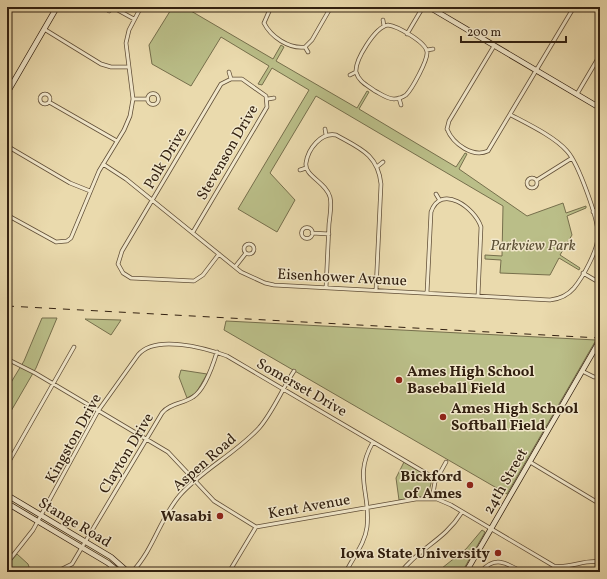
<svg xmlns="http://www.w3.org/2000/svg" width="607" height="579" font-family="Vollkorn,serif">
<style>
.green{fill:#babe88;stroke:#766f4c}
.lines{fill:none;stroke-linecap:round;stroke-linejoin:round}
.street-casing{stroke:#604e37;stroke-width:4.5}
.secondary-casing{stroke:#322010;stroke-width:6}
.street{stroke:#f1e7ca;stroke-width:3}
.secondary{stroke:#f1e7ca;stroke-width:4.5}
.rail{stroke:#322010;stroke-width:1;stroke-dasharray:7 7;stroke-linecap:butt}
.poi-dot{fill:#8f2418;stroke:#f1e7ca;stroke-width:1.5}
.labels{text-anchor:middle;stroke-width:3;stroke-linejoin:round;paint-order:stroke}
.street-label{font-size:15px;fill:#322010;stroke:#f1e7ca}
.park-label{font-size:15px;font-style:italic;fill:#5b4f34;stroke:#f1e7ca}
.poi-label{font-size:15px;font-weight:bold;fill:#322010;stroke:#f1e7ca;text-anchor:end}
</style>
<rect width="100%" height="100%" fill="#eadaad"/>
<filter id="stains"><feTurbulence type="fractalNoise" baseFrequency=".005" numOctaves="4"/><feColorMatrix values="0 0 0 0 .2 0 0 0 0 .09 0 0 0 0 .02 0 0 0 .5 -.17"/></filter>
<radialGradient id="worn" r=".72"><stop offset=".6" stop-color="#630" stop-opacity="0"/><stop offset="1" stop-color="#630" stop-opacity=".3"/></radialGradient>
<path class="green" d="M172,8L191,11L273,59L281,45L284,47L276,61L357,108L367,91L369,92L359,109L456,167L465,153L467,154L459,169L527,216L563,203L566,213L586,206V208L567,216L572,235L560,255L580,268L579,270L559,258L550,275L500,273L501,260L485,259V255L502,256L503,206L316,96L270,173L295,200L277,232L238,209L309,90L272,68L262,85L258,84L269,66L221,37L191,86L152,64L149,45Z
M42,318H57L36,368L7,418V389L24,361Z
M85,319L121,320L111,335Z
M226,321L596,340L507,494L224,330Z
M181,370L207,374L196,393L187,398L179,377Z
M404,462L432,479L428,496L399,500L396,478Z
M482,530L485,532L484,534L462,572H437L466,549Z
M17,554L28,564L31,572H7V566Z"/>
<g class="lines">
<defs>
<path id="street" d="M103,7L109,11L114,7
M114,8L134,19
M383,20L384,26
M264,23C271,37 289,49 305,47L312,40L331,7
M264,23L271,7
M388,25C397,26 426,42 427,52C428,60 412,89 406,95C403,97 398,99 394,99C387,99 381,94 375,91C367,85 359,82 356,72C355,60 375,27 388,25Z
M44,29L101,64L111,67H128
M407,34L423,7
M305,47L308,52
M427,50L433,49
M229,72L231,79
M350,75L356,72
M147.5 99a5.5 5.5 0 1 1 11 0a5.5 5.5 0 1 1-11 0Z
M40 99a5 5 0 1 1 10 0a5 5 0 1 1-10 0Z
M577,94L600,55
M399,98L401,105
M133,99H147
M268,99L274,98
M49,102L117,141
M325,129L326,135
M447,129C453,144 473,158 488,151L574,7
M447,129L449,121L494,46
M7,146L70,183L90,191
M103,164L126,179L241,272L265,283L274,285L550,300C559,299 568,295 574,288C583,277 598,250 598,236C599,220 578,163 567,151C555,137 528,124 511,115
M378,166L383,162
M300,170L306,168
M527 183a5 5 0 1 1 10 0a5 5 0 1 1-10 0Z
M537,180L572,158
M436,194L439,199
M593,212L600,209
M7,215L56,242L67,241L71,238L99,171L124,130L130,116L133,99L126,43L129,30L141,7
M301.5 233a5.5 5.5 0 1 1 11 0a5.5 5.5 0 1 1-11 0Z
M193,232L267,107L266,96L242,79H231L221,84L122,251L118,264L123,273L131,278L194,281L203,275L219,254
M312,233L329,234
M244 249a5 5 0 1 1 10 0a5 5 0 1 1-10 0Z
M235,267L246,253
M583,273L600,283
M326,288C327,267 328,245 329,224C330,215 332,205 330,197C326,182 304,176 306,163C308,149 321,132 336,135C359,148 378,154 381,184L376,290
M427,293L431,212C441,183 475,208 481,227L478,296
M7,359L35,373L168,452L214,501L256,527L416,499H437L451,505L554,566C570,569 584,559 600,562
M582,371L594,377H597L600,372
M530,462L600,504
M7,465L74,347
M432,499L435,482L446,462
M7,563L33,530L98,411L138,355C155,334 205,348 227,356L436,479
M56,572L72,564L162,413C170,403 183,404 193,397C204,390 213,365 217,352
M132,572C154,549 160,518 180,495C203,469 235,454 259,428C273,412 282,389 294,371
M229,572L256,527
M346,572C353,557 365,544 367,527C371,492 353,477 373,442
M401,572C420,547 444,541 462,512
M481,572C494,555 507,563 522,572"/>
<path id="secondary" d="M429,7L600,108
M7,93L57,7
M7,495L111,557L128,572
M7,503L108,563L119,572
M466,572L600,340"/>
</defs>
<use href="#street" class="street-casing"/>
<use href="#secondary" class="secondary-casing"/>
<use href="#street" class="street"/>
<use href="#secondary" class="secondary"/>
<path class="rail" d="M7,306L600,338"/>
</g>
<g class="poi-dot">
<circle cx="399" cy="380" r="4"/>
<circle cx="443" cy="417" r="4"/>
<circle cx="470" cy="485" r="4"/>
<circle cx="220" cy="516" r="4"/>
<circle cx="498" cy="553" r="4"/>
</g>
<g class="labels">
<g class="street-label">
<text transform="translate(227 152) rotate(-60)" y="5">Stevenson Drive</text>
<text transform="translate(165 158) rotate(-59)" y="5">Polk Drive</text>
<text transform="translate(342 277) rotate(3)" y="5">Eisenhower Avenue</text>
<text transform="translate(302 387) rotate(30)" y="5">Somerset Drive</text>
<text transform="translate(73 438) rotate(-61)" y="5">Kingston Drive</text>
<text transform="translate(126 453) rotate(-59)" y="5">Clayton Drive</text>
<text transform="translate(204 462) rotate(-41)" y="5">Aspen Road</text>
<text transform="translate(505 481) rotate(-60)" y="5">24th Street</text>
<text transform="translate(309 506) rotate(-10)" y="5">Kent Avenue</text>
<text transform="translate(75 522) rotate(31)" y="5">Stange Road</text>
</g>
<g class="park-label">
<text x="533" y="250">Parkview Park</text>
</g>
<g class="poi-label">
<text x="407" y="376" text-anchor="start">Ames High School<tspan x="407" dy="17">Baseball Field</tspan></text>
<text x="451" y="413" text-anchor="start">Ames High School<tspan x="451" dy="17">Softball Field</tspan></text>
<text x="462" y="481">Bickford<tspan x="462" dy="17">of Ames</tspan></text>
<text x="212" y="521">Wasabi</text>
<text x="490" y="558">Iowa State University</text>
</g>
</g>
<rect width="607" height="579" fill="none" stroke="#eadaad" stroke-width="24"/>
<rect x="8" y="8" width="591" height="563" fill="none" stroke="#322010" stroke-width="2"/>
<rect x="12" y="12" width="583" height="555" fill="none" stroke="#322010"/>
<path d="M461 36v6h105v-6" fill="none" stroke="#322010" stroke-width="2"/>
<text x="467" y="36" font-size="12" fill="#322010" stroke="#f1e7ca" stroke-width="3" paint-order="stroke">200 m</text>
<rect width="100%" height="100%" filter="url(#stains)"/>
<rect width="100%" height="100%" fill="url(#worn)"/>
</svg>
